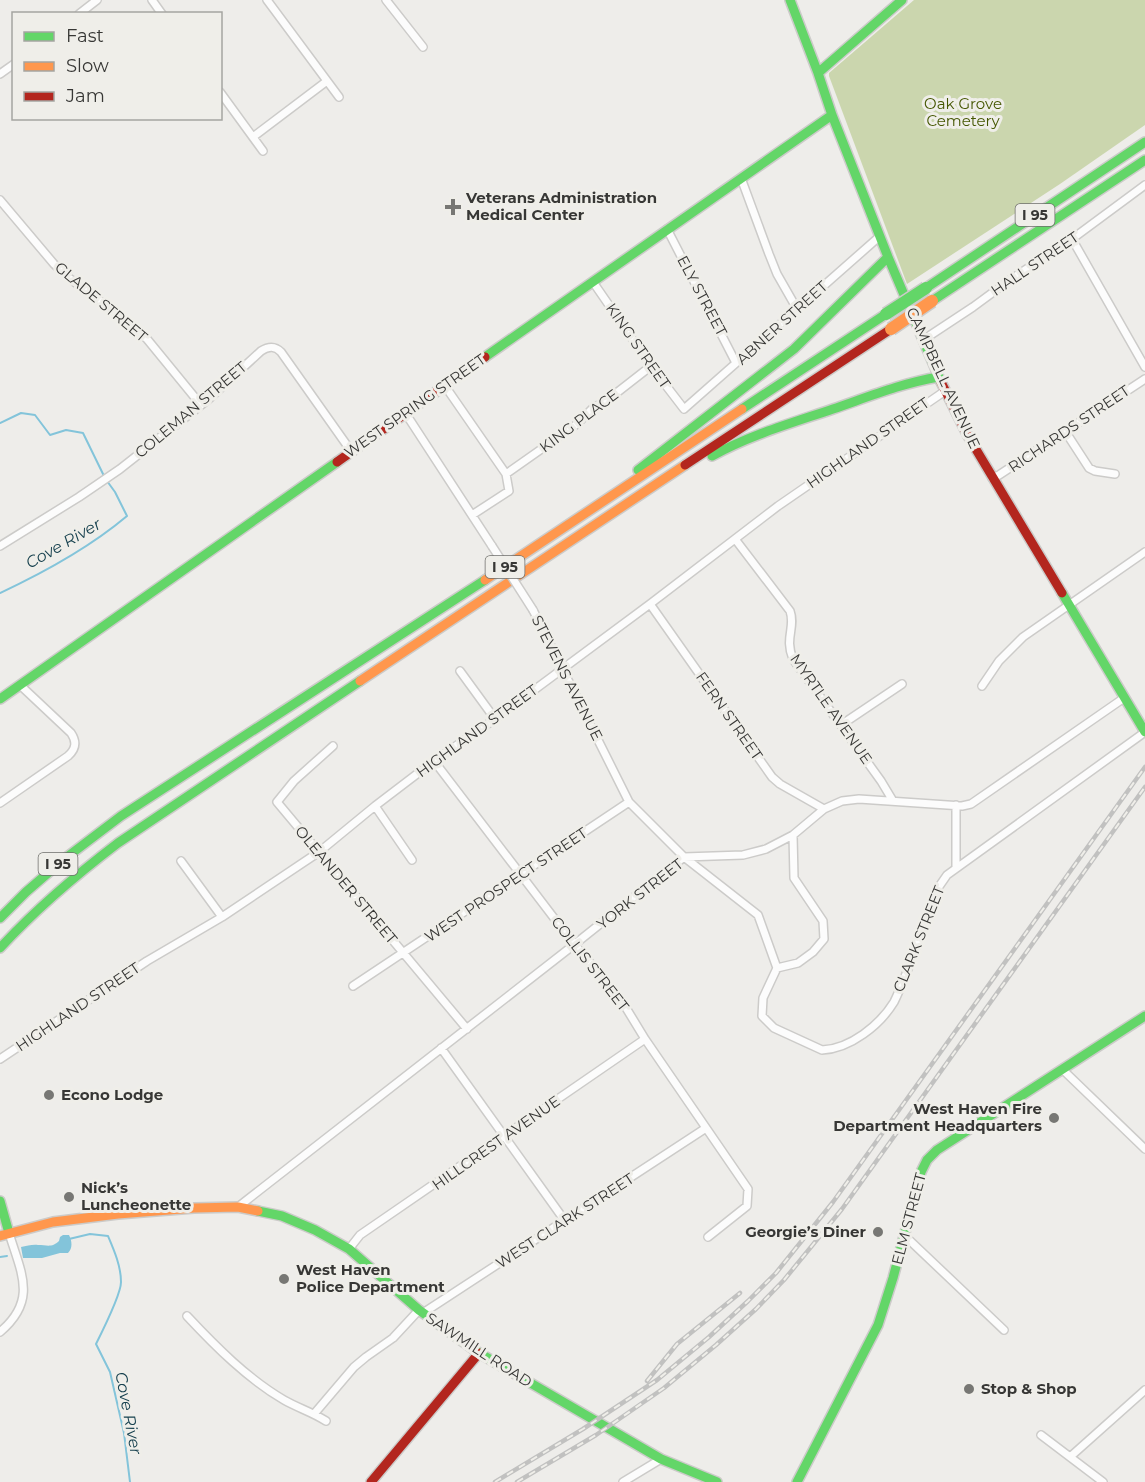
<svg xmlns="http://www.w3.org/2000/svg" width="1145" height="1482" font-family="Montserrat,sans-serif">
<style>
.green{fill:#cbd6ae}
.water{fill:#83c4da}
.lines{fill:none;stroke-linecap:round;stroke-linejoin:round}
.stream{stroke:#83c4da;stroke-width:2}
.street-casing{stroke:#cccbc9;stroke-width:10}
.fast-casing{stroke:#cccbc9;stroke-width:12}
.slow-casing{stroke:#cccbc9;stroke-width:12}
.jam-casing{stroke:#cccbc9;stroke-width:12}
.street{stroke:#fcfcfc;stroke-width:7}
.fast{stroke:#63d668;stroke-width:9}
.slow{stroke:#ff974d;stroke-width:9}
.jam{stroke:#b3261e;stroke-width:9}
.rail-casing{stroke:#c1c1c0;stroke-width:4.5}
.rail{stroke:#efeee9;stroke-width:2;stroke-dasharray:7;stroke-linecap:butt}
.street-bridge-casing{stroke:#cccbc9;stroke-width:10;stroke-linecap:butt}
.fast-bridge-casing{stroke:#cccbc9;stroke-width:15;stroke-linecap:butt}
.slow-bridge-casing{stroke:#cccbc9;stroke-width:15;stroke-linecap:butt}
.street-bridge{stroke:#fcfcfc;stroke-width:7}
.fast-bridge{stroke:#63d668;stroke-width:12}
.slow-bridge{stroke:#ff974d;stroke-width:12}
.poi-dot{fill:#777774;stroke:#efeee9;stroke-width:2}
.labels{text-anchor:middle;stroke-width:6;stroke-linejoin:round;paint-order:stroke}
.shield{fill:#efeee9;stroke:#6e6e6b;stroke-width:1.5}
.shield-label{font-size:14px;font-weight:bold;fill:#373735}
.park-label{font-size:15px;fill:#455702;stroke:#efeee9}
.poi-label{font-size:15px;font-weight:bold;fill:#373735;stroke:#efeee9;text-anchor:start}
.street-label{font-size:15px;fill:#373735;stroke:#efeee9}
.water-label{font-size:16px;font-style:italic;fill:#17414f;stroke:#efeee9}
</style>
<rect width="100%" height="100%" fill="#eeedea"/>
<path class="green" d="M914,0H1145V125L1060,184L907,284L829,76V73Z"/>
<path class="water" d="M63,1235H69C72,1241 73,1248 68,1253H60L42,1258H23L21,1247C27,1246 33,1244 38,1245C47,1245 52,1248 59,1241L60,1237Z"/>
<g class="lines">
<path class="stream" d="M0,423L21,413L35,415L50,435L66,430L83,433L104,476
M0,593C45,572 89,548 127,516L115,492L107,481
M69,1239L90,1234L108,1236C114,1250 121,1266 121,1282C121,1294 102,1332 96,1344L110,1372L124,1433L130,1482
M0,1257L7,1256"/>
<defs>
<path id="street" d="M152,0L162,14
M267,0L339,97
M386,0L423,47
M79,14L97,0
M0,74L14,64
M220,92L263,151
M253,137L327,81
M741,178L769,254L777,274L797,309
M0,200L54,264L69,278L111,309L147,339L201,405
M667,229L736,363
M1072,239L1145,367
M593,282L651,366L684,409L880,236
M923,340L973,307L1007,282L1072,239L1145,185
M445,386L506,474L509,491L472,515
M406,414L492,546
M1065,431L1089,468L1095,471L1115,474
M506,474L577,424L592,409L610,398L651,366
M992,478L999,475L1145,379
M735,539L790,611C796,627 784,638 793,659L881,781L893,801
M0,546L79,497L120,469L210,398L261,351C269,346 275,346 281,352L351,451
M650,604L772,777L780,784L824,809
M533,610L629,802L684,857L758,915L777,968L798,963L813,952L824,939L823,921L794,878L793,835
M460,671L495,719
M982,686L999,661L1023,637L1145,552
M841,725L902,684
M333,746L294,781L277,802L467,1029
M434,761L570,939L620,998L645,1039L748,1189L747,1206L708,1237
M0,803L68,756C76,749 77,742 71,733L20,685
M956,805V868
M375,806L412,860
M181,861L222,917
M777,968L763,998L762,1016L774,1028L822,1050C850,1049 880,1025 894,1002C901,988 906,973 912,959C921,935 929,912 938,888L947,875L1145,732
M353,986L629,802
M441,1048L565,1221
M0,1059L147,961L222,917L319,852L375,806L434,761L495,719L650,604L778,506L945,391
M1062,1069L1145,1149
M238,1207L575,944L684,857L743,855L766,849L793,835L824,809L842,801L859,799L962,806L971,804L1124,698
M904,1235L1004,1330
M349,1249L360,1235L645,1039
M423,1313L706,1128
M187,1316C216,1347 248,1379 284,1400C298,1408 312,1412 326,1421
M0,1332C38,1300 21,1273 9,1233
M314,1414L354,1367L366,1357L393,1338L419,1310
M1041,1435L1103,1482
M1070,1457L1145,1390
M623,1482L661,1459"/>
<path id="fast" d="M790,0L818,73L832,115L888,257L941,382
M818,73L902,0
M926,288L1145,142
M932,301L1145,160
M485,357L832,115
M742,409L886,314
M712,456C750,435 792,423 833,409C868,397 902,383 939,377
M638,470L794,349L888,257
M1062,593L1145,732
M0,699L337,462
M0,918L26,892L63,860L121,816L485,580
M0,948C36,909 76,875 118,843L360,681
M0,1201L9,1233
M258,1211L282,1216L315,1230L349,1249L419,1310L479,1353L661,1459L717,1482
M797,1482L878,1325L893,1278L921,1172L927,1160L937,1150L1145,1016"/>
<path id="slow" d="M485,580L742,409
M360,681L685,465
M0,1236L53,1222L118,1214L194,1208L238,1207L258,1211"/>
<path id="jam" d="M941,382L968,436L1062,593
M337,462L485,357
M685,465L891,329
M371,1482L479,1353"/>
</defs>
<use href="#street" class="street-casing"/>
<use href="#fast" class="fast-casing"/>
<use href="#slow" class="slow-casing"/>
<use href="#jam" class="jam-casing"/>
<use href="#street" class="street"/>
<use href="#fast" class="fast"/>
<use href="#slow" class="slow"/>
<use href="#jam" class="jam"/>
<defs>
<path id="rail" d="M647,1381L677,1344L740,1293
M495,1482L583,1429L657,1380L709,1337L748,1301L776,1273L833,1202L1145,767
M517,1482L596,1435L664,1388L716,1345L756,1309L784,1280L842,1209L1145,787"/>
</defs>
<use href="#rail" class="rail-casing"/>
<use href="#rail" class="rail"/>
<defs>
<path id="street-bridge" d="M492,546L533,610"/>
<path id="fast-bridge" d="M886,314L926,288"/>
<path id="slow-bridge" d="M891,329L932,301"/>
</defs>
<use href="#street-bridge" class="street-bridge-casing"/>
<use href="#fast-bridge" class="fast-bridge-casing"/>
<use href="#slow-bridge" class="slow-bridge-casing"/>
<use href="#street-bridge" class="street-bridge"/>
<use href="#fast-bridge" class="fast-bridge"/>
<use href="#slow-bridge" class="slow-bridge"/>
</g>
<g class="poi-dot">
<path d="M450 198h6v6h6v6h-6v6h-6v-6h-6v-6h6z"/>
<circle cx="49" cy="1095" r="6"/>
<circle cx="1054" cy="1118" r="6"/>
<circle cx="69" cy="1197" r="6"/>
<circle cx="878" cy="1232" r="6"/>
<circle cx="284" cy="1279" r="6"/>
<circle cx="969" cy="1389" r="6"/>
</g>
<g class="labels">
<g class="shield">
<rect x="1015.5" y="204" width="39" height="22" rx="4.5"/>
<rect x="485.5" y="556" width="39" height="22" rx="4.5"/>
<rect x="38.5" y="853" width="39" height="22" rx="4.5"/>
</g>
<g class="shield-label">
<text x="1035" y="220">I 95</text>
<text x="505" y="572">I 95</text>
<text x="58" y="869">I 95</text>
</g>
<g class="park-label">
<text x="963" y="109">Oak Grove<tspan x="963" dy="17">Cemetery</tspan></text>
</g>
<g class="poi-label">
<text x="466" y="203">Veterans Administration<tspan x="466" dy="17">Medical Center</tspan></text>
<text x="61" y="1100">Econo Lodge</text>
<text x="1042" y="1114" text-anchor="end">West Haven Fire<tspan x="1042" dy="17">Department Headquarters</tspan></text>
<text x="81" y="1193">Nick’s<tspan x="81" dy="17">Luncheonette</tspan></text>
<text x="866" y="1237" text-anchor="end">Georgie’s Diner</text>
<text x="296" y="1275">West Haven<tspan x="296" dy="17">Police Department</tspan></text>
<text x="981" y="1394">Stop &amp; Shop</text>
</g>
<g class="street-label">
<text transform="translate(1035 264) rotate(-34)" y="5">HALL STREET</text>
<text transform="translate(702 296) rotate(62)" y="5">ELY STREET</text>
<text transform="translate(101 302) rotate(40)" y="5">GLADE STREET</text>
<text transform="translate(782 323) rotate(-42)" y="5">ABNER STREET</text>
<text transform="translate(638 346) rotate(55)" y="5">KING STREET</text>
<text transform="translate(943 378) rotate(65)" y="5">CAMPBELL AVENUE</text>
<text transform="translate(415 406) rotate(-35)" y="5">WEST SPRING STREET</text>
<text transform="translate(191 410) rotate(-40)" y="5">COLEMAN STREET</text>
<text transform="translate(579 421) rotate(-37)" y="5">KING PLACE</text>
<text transform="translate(1069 429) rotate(-34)" y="5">RICHARDS STREET</text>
<text transform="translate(868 443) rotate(-35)" y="5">HIGHLAND STREET</text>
<text transform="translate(567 678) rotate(63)" y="5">STEVENS AVENUE</text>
<text transform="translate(831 709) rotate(55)" y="5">MYRTLE AVENUE</text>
<text transform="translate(729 716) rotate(55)" y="5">FERN STREET</text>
<text transform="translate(477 731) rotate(-36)" y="5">HIGHLAND STREET</text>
<text transform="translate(346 885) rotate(50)" y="5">OLEANDER STREET</text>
<text transform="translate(506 885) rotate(-34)" y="5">WEST PROSPECT STREET</text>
<text transform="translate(640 894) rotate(-38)" y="5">YORK STREET</text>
<text transform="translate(919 939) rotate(-68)" y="5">CLARK STREET</text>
<text transform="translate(590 964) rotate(52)" y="5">COLLIS STREET</text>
<text transform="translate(78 1007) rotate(-34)" y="5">HIGHLAND STREET</text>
<text transform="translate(496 1143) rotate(-35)" y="5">HILLCREST AVENUE</text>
<text transform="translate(909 1219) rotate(-75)" y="5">ELM STREET</text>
<text transform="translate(565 1221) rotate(-33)" y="5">WEST CLARK STREET</text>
<text transform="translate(479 1350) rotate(33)" y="5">SAWMILL ROAD</text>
</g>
<g class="water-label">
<text transform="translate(63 543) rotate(-30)" y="6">Cove River</text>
<text transform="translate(129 1413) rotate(79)" y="6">Cove River</text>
</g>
</g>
<rect x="12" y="12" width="210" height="108" fill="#efeee9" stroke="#a5a5a1" stroke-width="1.5"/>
<rect x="24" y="32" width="30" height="9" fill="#63d668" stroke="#a5a5a1" stroke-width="1.5"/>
<text x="66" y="42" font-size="18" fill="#373735">Fast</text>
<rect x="24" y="62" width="30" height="9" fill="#ff974d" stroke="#a5a5a1" stroke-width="1.5"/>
<text x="66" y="72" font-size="18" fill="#373735">Slow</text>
<rect x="24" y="92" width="30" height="9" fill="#b3261e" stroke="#a5a5a1" stroke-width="1.5"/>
<text x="66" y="102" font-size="18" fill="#373735">Jam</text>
</svg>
